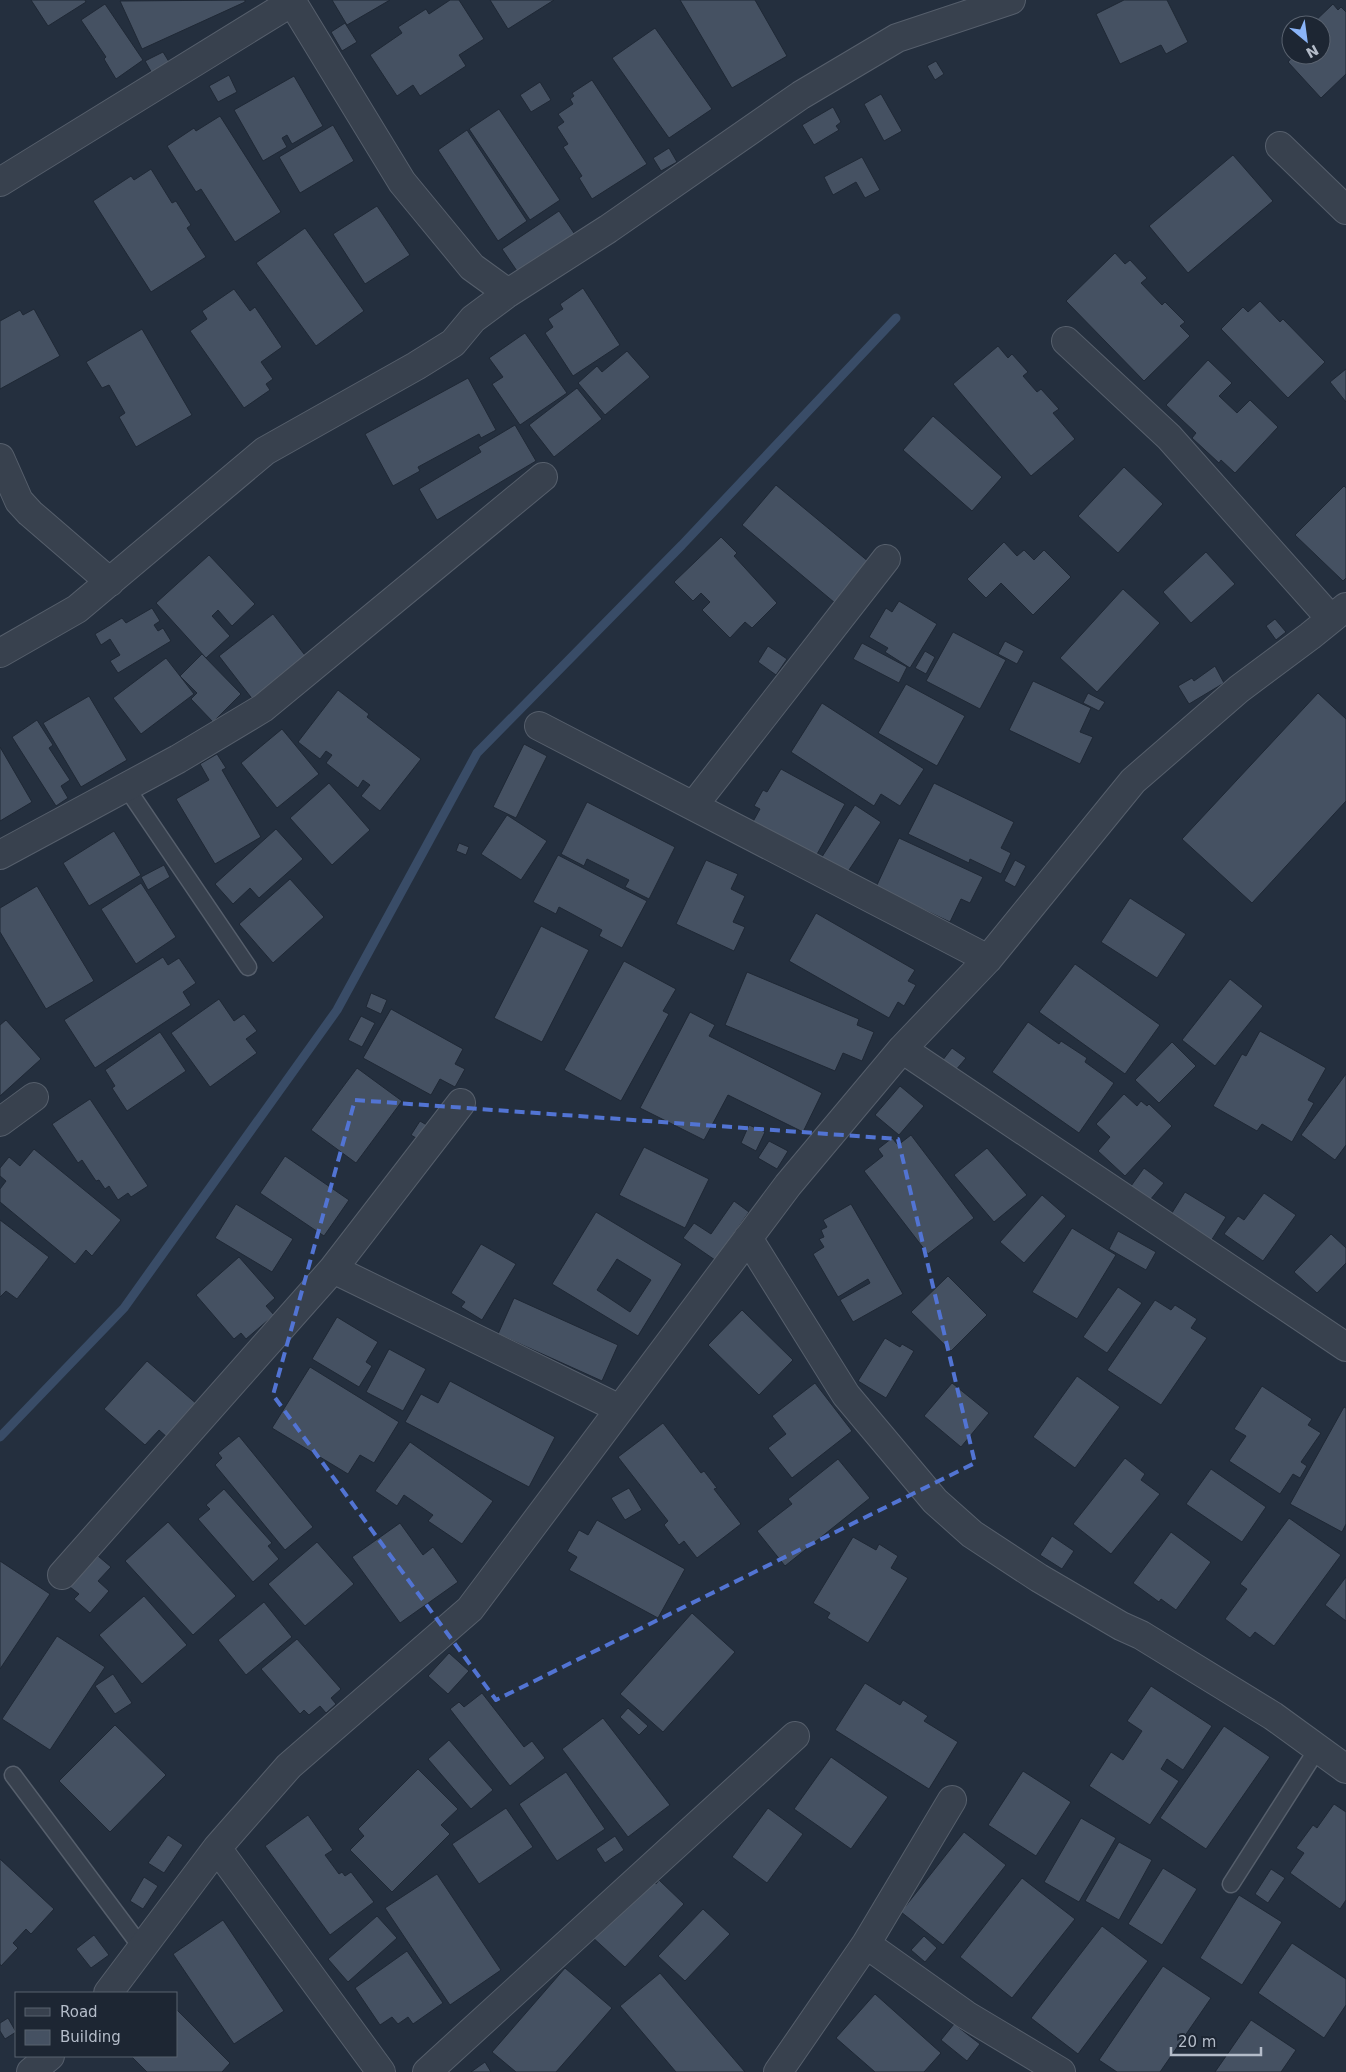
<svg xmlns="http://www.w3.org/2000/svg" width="1346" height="2072" font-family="'DejaVu Sans',sans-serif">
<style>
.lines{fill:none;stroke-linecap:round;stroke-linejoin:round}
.stream{stroke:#394c67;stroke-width:9}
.building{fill:#455162;stroke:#1f2835;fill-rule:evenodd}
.lane-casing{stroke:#565f6c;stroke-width:19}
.street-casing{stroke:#565f6c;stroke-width:30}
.lane{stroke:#38414e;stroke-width:16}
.street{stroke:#38414e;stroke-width:28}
.marked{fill:none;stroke:#5274d3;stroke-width:4;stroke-dasharray:10 6;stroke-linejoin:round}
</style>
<rect width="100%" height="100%" fill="#242f3e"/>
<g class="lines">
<path class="stream" d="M0,1437L124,1308L337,1010L477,753L682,545L896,318"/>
</g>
<path class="building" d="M31,0H85L86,2L48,26Z
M245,0V2L142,49L120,1Z
M332,0H390L347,25Z
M450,0H459L484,39L459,55L466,66L420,96L413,85L397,96L370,55L402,33L398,27L426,9L429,14Z
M490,0H554L508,29Z
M680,0H755L787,56L732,88Z
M1124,0H1167L1188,42L1166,54L1161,45L1120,64L1096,14Z
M105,4L143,60L116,79L104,59L106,57L81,20Z
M1333,4L1338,10L1341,7L1346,12V74L1321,98L1288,62L1294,55H1321V25H1311Z
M345,23L357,42L342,51L331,32Z
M655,28L712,109L669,138L612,58Z
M163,52L171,65L153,75L145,61Z
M936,61L944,74L935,80L927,66Z
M229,75L237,92L218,102L209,86Z
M294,76L323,126L292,144L287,135L282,138L287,147L263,161L234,110Z
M592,80L647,164L592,199L579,178L582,176L563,147L568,144L557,127L564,122L558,114L573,104L570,99L574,96L572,93Z
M540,82L551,100L531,112L520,95Z
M881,94L902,131L884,141L864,104Z
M833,107L841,122L836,126L839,130L814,145L802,125Z
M499,109L560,200L530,220L469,129Z
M220,116L281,212L235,242L201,189L196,192L167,146L194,128L196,131Z
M333,125L354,161L300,193L279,157Z
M467,130L527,221L498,241L438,150Z
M669,148L677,162L661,171L653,158Z
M1233,155L1273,201L1188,273L1149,226Z
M862,157L880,190L865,198L856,182L833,195L824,177Z
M151,169L172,203L176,201L191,225L187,228L206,257L151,292L93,201L131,176L134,180Z
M377,206L410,255L365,284L333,234Z
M559,211L576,236L519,274L502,249Z
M305,228L364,311L316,346L256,263Z
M1115,253L1125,264L1130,260L1147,278L1141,283L1162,305L1165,302L1185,322L1180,326L1190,336L1144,381L1066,301Z
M583,288L620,345L573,376L545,333L553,327L548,319L563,309L560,304Z
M234,289L250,311L255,307L282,347L261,362L273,379L266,384L270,390L244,408L190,331L207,319L202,311Z
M1260,301L1280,322L1283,319L1325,362L1288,398L1221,329L1243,307L1248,312Z
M34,309L60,356L0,389V321L20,310L23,315Z
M142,329L192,415L136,447L119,417L125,413L109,385L102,388L86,362Z
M525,333L567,393L520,425L492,384L503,377L489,358Z
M998,346L1008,358L1012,354L1028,372L1023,376L1037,392L1041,389L1059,409L1053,413L1075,439L1031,476L953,384Z
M627,351L650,377L605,415L578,383L597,366L602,372Z
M1208,360L1232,383L1219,396L1237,413L1250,400L1278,427L1235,473L1221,460L1219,463L1192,438L1196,433L1166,405Z
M1346,369V402L1330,382Z
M468,378L496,430L481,438L479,434L418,467L420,471L393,486L365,434Z
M577,388L602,419L554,457L529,425Z
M933,416L1002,477L972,511L903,450Z
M515,425L536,461L437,520L419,489L481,452L478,447Z
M1124,467L1163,504L1118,553L1078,516Z
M776,485L869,562L835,603L742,525Z
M1344,486L1346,488V578L1343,581L1295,535Z
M721,537L737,553L734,556L777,603L752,628L745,622L730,638L702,610L710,602L701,593L693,601L674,582Z
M1004,542L1017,556L1024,550L1034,560L1044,550L1071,577L1033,615L1001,583L986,598L967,579Z
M1206,552L1235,584L1191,623L1163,592Z
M209,555L255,604L232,626L218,610L212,616L230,636L206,658L156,603Z
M1123,589L1160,623L1097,692L1060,658Z
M899,601L937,624L910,668L885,652L888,648L869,637L886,608L892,612Z
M152,608L160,621L154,625L158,631L163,628L171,641L118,673L110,661L120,655L110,639L101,645L95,634L122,618L126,623Z
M273,614L311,663L257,705L219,656Z
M1275,619L1286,632L1276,640L1266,626Z
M953,632L1006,660L980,709L926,681Z
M1005,641L1024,651L1017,664L998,654Z
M862,643L907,667L899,683L853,659Z
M768,646L787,659L776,675L758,662Z
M925,651L935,657L926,674L915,668Z
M202,654L241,694L213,722L191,699L197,693L180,676Z
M166,658L194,694L141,734L113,698Z
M1215,666L1224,683L1189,704L1178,686L1192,678L1194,681Z
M1033,681L1091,708L1080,732L1093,737L1080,764L1009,730Z
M906,684L965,716L937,766L878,733Z
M338,690L369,714L367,717L421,759L380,811L361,796L370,785L363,780L358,788L326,763L332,755L326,751L320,759L298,742Z
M1088,693L1105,702L1099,711L1083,703Z
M1318,693L1346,719V801L1252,903L1182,839Z
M89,696L127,760L81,787L43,723Z
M822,703L924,769L900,806L881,794L874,806L791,752Z
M37,720L53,745L49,748L70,780L61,786L68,798L56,806L12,737Z
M282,729L319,774L277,808L241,763Z
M524,744L547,756L516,818L493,807Z
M0,747L32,802L0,821Z
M217,754L226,768L222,770L261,837L215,864L176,799L209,780L200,764Z
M781,769L845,804L816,856L750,827L760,809L754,806L763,790L767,792Z
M329,783L370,830L332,865L290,818Z
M934,783L1014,822L1001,848L1011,853L1001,874L970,859L969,863L908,834Z
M587,802L675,847L649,899L625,887L629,880L587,859L584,866L561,854Z
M855,805L881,822L845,876L820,860Z
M507,815L547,841L521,880L481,854Z
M276,829L303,859L259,898L250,888L233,904L215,884Z
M114,831L141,875L89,906L63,863Z
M899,838L983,877L970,903L961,899L950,922L876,887Z
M459,843L469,847L466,855L456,851Z
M558,855L647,901L622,948L599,936L602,930L559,907L556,914L533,902Z
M706,860L738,874L731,889L745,896L733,922L745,927L734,951L676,924Z
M1015,860L1026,866L1015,887L1004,881Z
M164,865L170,877L148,890L141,877Z
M290,879L324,917L273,963L239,924Z
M141,883L176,937L136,964L101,909Z
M37,886L94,981L46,1009L0,932V908Z
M1130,898L1186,934L1157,978L1101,942Z
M816,913L915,970L908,981L916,985L904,1006L898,1002L889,1018L789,961Z
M541,926L589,950L542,1042L494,1018Z
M163,957L168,965L179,958L196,983L183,992L191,1005L95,1068L64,1020Z
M624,961L676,989L663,1011L669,1014L621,1101L564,1070Z
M1075,964L1160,1025L1125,1074L1039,1012Z
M747,972L859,1019L857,1025L874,1032L862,1061L843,1053L835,1071L725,1025Z
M1230,979L1263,1006L1215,1066L1182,1040Z
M371,993L387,1000L381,1014L366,1007Z
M219,999L234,1021L244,1014L257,1031L246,1039L257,1053L210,1087L171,1033Z
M391,1009L463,1049L455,1064L465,1069L455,1087L440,1079L431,1095L363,1058Z
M690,1012L715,1025L709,1036L822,1093L803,1132L728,1095L704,1140L640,1108Z
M361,1016L375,1023L362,1047L348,1040Z
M6,1020L41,1059L0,1096V1025Z
M1028,1022L1059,1044L1061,1041L1087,1058L1085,1062L1114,1083L1079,1133L992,1072Z
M1260,1031L1326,1068L1308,1100L1314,1103L1292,1142L1262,1124L1257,1131L1213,1106L1242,1054L1246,1056Z
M160,1032L186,1071L127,1111L112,1088L115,1086L105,1070Z
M1172,1042L1196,1066L1159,1103L1135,1080Z
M952,1048L966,1058L955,1071L942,1061Z
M357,1068L402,1101L356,1163L311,1130Z
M1346,1074V1145L1335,1160L1301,1135Z
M900,1086L924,1106L899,1135L875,1115Z
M1124,1094L1137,1106L1141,1101L1147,1106L1149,1104L1172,1126L1125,1176L1098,1151L1110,1137L1096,1124Z
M90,1099L148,1186L131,1197L128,1193L118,1200L109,1186L105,1189L99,1180L96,1181L82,1160L78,1163L52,1124Z
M420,1121L430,1127L421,1141L411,1135Z
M749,1125L765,1132L756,1151L741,1143Z
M911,1135L974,1218L928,1254L864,1171L883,1156L878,1149L892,1138L898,1145Z
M769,1141L788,1151L777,1169L758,1158Z
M644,1147L709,1179L685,1228L619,1195Z
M987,1148L1027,1195L994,1222L954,1175Z
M34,1149L121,1220L92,1256L86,1250L75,1264L0,1202V1189L6,1181L0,1176V1168L9,1157L20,1166Z
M285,1156L349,1200L324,1236L260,1193Z
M1144,1168L1164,1183L1150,1200L1131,1186Z
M1185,1192L1226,1217L1211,1241L1170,1216Z
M1264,1193L1296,1215L1263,1261L1224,1234L1238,1216L1244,1220Z
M1042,1195L1066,1216L1024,1263L1000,1242Z
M734,1201L749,1212L715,1260L683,1238L694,1223L711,1234Z
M236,1204L293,1239L272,1272L215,1238Z
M851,1204L903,1294L853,1322L840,1300L870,1283L868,1279L838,1297L813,1254L824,1247L819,1239L824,1237L821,1230L827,1227L823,1220Z
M596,1212L682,1264L638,1336L552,1284ZM617,1259L651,1280L630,1312L597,1290Z
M0,1220L49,1257L17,1299L6,1291L0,1297Z
M1072,1228L1116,1255L1077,1319L1032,1292Z
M1118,1231L1156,1252L1146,1270L1109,1249Z
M1331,1234L1346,1248V1263L1317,1293L1294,1272Z
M481,1244L516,1264L482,1320L461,1307L465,1302L451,1293Z
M239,1257L275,1298L266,1306L274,1315L246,1339L241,1333L234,1339L196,1295Z
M948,1276L987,1315L951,1351L911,1312Z
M1118,1287L1142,1303L1107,1353L1083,1337Z
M514,1298L618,1345L602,1381L498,1334Z
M1155,1300L1171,1310L1175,1305L1197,1319L1191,1328L1207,1338L1161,1405L1107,1370Z
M742,1310L793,1360L759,1395L708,1345Z
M337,1317L378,1342L366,1362L372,1366L359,1387L312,1359Z
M885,1338L900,1347L902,1344L914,1351L886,1398L858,1381Z
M389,1349L426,1369L403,1411L366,1392Z
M147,1361L198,1405L168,1438L159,1430L145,1445L104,1409Z
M310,1367L399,1422L374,1463L360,1455L348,1474L272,1428Z
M1077,1376L1120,1407L1075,1468L1033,1437Z
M450,1381L555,1437L529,1487L405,1422L421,1394L438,1403Z
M815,1383L852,1431L792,1478L768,1448L786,1434L772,1416Z
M952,1383L989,1413L961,1447L924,1416Z
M1262,1386L1312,1419L1308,1425L1321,1433L1301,1462L1307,1466L1300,1478L1293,1474L1280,1494L1229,1461L1246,1436L1234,1429Z
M1344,1407L1346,1408V1524L1342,1532L1290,1504Z
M663,1423L701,1473L704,1471L717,1488L714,1489L741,1524L697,1558L684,1541L679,1545L664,1525L668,1521L618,1457Z
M239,1436L313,1527L285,1550L215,1465L222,1458L218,1453Z
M410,1442L493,1501L462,1544L428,1521L433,1515L404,1495L397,1506L375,1491Z
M1125,1458L1145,1474L1141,1480L1160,1494L1111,1554L1073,1524Z
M838,1459L870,1498L785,1566L757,1531L792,1504L788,1499Z
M1211,1469L1266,1507L1242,1542L1186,1504Z
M629,1488L642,1510L625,1520L611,1498Z
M224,1489L272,1543L268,1546L279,1559L253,1582L198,1519L210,1509L206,1505Z
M1289,1518L1341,1555L1274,1646L1255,1632L1250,1638L1225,1619L1247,1589L1240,1584Z
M597,1520L685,1569L658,1618L569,1570L577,1557L567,1551L579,1530L588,1535Z
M168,1522L236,1596L193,1635L125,1561Z
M400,1523L423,1555L433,1547L458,1582L400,1623L352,1557Z
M1171,1532L1211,1562L1176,1610L1161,1599L1159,1602L1133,1583Z
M1052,1536L1074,1551L1062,1569L1040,1555Z
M853,1537L876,1550L879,1544L898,1556L891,1568L908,1578L868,1643L827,1618L830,1613L813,1603Z
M317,1542L354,1584L305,1626L268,1584Z
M98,1556L111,1567L98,1581L109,1591L90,1613L74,1599L79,1594L70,1587Z
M0,1561L50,1594L0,1669Z
M1346,1577V1621L1325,1605Z
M144,1596L187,1645L142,1684L99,1635Z
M264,1602L292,1637L246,1675L218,1640Z
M692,1613L735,1652L663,1732L620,1694Z
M57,1636L105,1667L50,1750L2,1719Z
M297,1639L341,1689L331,1698L336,1704L326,1713L320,1706L309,1715L304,1710L300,1714L261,1669Z
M449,1653L469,1671L448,1694L428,1676Z
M113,1674L132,1703L115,1714L95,1686Z
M865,1683L900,1705L903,1700L928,1716L924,1721L958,1742L929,1789L835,1730Z
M1151,1686L1212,1726L1183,1770L1167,1759L1161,1769L1179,1781L1150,1825L1089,1786L1111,1752L1123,1760L1142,1731L1127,1721Z
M482,1693L524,1747L532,1741L545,1758L510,1786L450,1709L459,1702L464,1707Z
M628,1708L648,1726L639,1735L620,1717Z
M603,1718L670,1805L628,1837L562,1749Z
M115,1725L166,1775L110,1832L59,1781Z
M1224,1726L1270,1757L1206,1849L1160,1818Z
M449,1740L493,1790L471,1809L428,1759Z
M831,1757L888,1797L851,1849L794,1809Z
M418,1769L458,1809L441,1825L450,1834L392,1892L350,1850L364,1836L358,1829Z
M1023,1771L1071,1802L1036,1856L988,1825Z
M566,1772L605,1829L557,1861L519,1804Z
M1334,1804L1346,1812V1900L1340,1909L1290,1873L1304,1853L1296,1848L1313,1825L1317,1828Z
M506,1808L533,1847L479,1884L452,1844Z
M768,1808L803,1834L767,1883L732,1857Z
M308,1815L333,1850L325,1855L339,1874L342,1872L345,1876L351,1872L374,1902L330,1935L265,1846Z
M1081,1818L1116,1838L1079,1902L1044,1882Z
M964,1832L1006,1865L943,1945L901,1912Z
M168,1835L183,1845L164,1873L148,1863Z
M615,1836L624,1850L605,1863L596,1849Z
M1119,1842L1152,1860L1119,1920L1085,1901Z
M0,1859L54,1909L31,1934L26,1929L13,1943L18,1948L1,1966L0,1964Z
M1163,1868L1197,1889L1162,1945L1128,1924Z
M1271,1869L1285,1878L1268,1903L1255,1894Z
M437,1874L501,1970L450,2005L385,1908Z
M646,1875L656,1884L659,1880L684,1904L625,1967L590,1935Z
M144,1877L158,1886L143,1909L130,1901Z
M1022,1878L1075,1919L1012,1998L960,1957Z
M1239,1895L1282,1922L1242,1985L1200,1958Z
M703,1909L730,1934L685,1981L658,1956Z
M377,1916L397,1938L348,1982L328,1959Z
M223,1920L284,2011L234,2044L173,1954Z
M1102,1926L1148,1961L1078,2054L1031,2018Z
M94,1935L109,1955L91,1968L76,1949Z
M924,1936L937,1948L925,1962L911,1950Z
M1292,1943L1346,1979V2005L1324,2038L1258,1993Z
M407,1951L443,2003L413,2024L408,2017L398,2024L392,2017L380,2025L355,1988Z
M1163,1966L1211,1998L1160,2072H1117L1099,2060Z
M565,1968L612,2008L556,2072H516L492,2052Z
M660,1973L745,2072H676L620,2006Z
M875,1994L941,2053L924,2072H875L836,2038Z
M176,2009L230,2063L222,2072H147L131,2056H176Z
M8,2018L16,2032L5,2039L0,2031V2023Z
M1251,2020L1296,2050L1281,2072H1215Z
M954,2024L980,2044L967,2061L941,2040Z
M485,2062L491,2072H471Z"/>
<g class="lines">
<defs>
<path id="lane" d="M126,787L248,967
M13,1775L142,1948
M1231,1884L1318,1748"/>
<path id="street" d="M291,0L402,182L472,267L508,293
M1280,146L1346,210
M0,182L292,2
M1066,341L1169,437L1331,619
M0,458L19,501L30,513L110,582
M0,653L77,609L265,451L416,366L453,343L473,319L508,293L608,229L801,95L897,38L1011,0
M539,726L988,959
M694,805L886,559
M0,855L178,759L263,708L543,477
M902,1049L1346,1347
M0,1122L34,1097
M748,1238L846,1395L935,1501L972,1534L1039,1578L1121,1626L1141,1635L1273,1716L1346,1769
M333,1269L620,1409
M62,1575L333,1269L461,1103
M217,1848L381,2072
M866,1944L966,2015L1061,2072
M108,1993L217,1848L289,1766L470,1609L788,1185L902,1049L988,959L1133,781L1239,689L1310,636L1346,607
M31,2072L50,2056
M427,2072L795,1736
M778,2072L866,1944L952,1800"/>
</defs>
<use href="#lane" class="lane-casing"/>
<use href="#street" class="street-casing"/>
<use href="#lane" class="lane"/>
<use href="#street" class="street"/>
</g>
<path class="marked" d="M355,1100L898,1139L975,1463L496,1700L273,1395Z"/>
<rect x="15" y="1992" width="162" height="65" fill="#1d2633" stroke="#59626f"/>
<rect x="25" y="2008" width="25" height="8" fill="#38414e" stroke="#59626f"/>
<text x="60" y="2017" font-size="15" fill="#b4bcc9">Road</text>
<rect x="25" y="2030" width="25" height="15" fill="#455162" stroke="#59626f"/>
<text x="60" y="2042" font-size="15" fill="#b4bcc9">Building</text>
<g transform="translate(1306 40) rotate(151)"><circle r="24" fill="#1d2633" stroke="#59626f"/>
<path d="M0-4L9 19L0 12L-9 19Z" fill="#8ab4f8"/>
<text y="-8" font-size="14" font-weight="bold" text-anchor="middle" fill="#b4bcc9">N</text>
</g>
<path d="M1171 2047v8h90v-8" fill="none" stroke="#b4bcc9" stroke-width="2.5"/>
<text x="1178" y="2047" font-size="15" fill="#b4bcc9" stroke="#1d2633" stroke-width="4" paint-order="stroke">20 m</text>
</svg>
